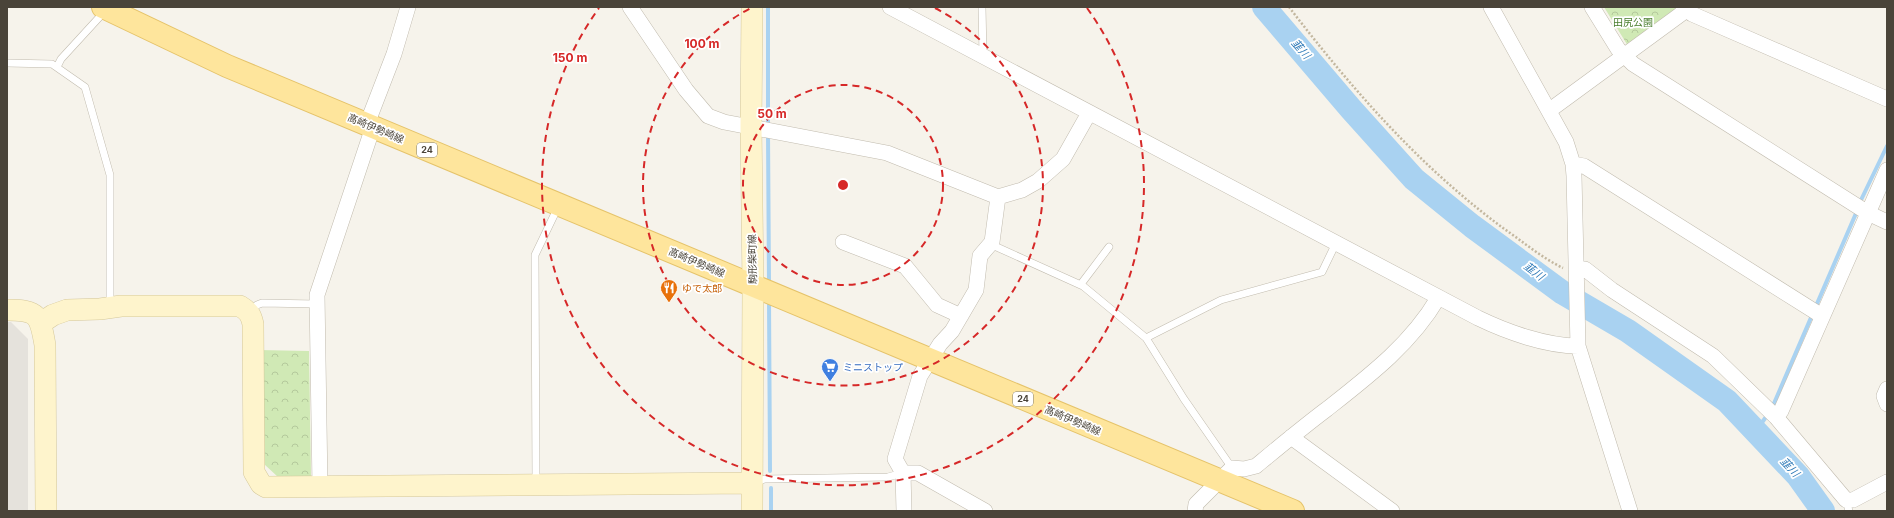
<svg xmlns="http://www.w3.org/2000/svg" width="1894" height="518" font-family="Inter,'Noto Sans JP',sans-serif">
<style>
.industrial{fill:#e5e2dc}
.forest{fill:url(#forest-crowns)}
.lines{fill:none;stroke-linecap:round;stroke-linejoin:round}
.stream{stroke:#a9d2f1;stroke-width:4}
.river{stroke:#a9d2f1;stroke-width:24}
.lane-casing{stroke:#c1bbae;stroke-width:8}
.street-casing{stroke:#c1bbae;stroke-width:16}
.secondary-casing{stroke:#d5c89b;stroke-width:22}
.primary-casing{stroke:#e5c36a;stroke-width:24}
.path{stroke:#c3b79f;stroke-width:2.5;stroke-dasharray:2 2;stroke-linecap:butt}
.lane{stroke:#fff;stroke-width:7}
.street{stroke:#fff;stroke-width:15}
.secondary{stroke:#fef4cc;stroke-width:21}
.primary{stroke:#fee59c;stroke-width:22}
.ring{fill:none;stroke:#d62828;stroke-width:2;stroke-dasharray:7 5}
.labels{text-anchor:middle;stroke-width:3.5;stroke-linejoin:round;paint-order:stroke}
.shield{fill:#fff;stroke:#807c74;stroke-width:1}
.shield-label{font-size:9px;font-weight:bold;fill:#4a4439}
.park-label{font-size:10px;fill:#487d2b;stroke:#fff}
.street-label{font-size:10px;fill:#4a4439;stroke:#fff}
.food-label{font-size:10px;fill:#c56008;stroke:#fff;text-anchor:start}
.shop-label{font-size:10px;fill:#366cbe;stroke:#fff;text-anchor:start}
.water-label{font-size:11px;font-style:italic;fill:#307bb8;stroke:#fff}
.centre{fill:#d62828;stroke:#fff;stroke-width:2}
.ring-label{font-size:12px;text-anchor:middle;font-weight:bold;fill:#d62828;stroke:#fff;stroke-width:3.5;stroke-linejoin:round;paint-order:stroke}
</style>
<defs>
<pattern id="forest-crowns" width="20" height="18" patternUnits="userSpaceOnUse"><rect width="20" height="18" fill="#d0e9b5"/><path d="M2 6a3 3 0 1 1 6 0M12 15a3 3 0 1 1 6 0" fill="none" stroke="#b4c99c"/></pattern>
</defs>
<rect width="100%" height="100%" fill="#f6f3eb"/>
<path class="industrial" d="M7,322H11L28,339V511H7Z"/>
<path class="forest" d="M1604,7H1678L1628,46Z
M258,350L309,351L311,477H278L264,464Z"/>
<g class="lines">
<path class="stream" d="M768,7V127
M768,133L769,285
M1861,200L1887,146
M769,299L770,471
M1772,408L1857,211
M1756,431L1768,414
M771,488V511"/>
<path class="river" d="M1264,7L1351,109L1414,179L1472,226L1563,293L1628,331L1727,401L1798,476L1823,511"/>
<defs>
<path id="lane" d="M982,7L983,55
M7,63L52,64L85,87L110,175V297L112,305
M57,67L61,59L105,11
M990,244L1083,286L1146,338L1184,399L1232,468
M1081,284L1109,247
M250,312L257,305L262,303L316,304
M1146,338L1221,300L1322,272L1336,243
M755,482L765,479L888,477L903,473
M536,483L535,255L558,207
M1846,500L1849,511"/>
<path id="street" d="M630,7L686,90L708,116L724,122L887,153L998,197L1022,190L1038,181L1063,159L1089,113
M890,7L1478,318C1507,332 1546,346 1578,346
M1491,7L1566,142L1573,164L1574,176L1578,346L1630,511
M1592,7L1618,49L1633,64L1868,213L1887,222
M1686,9L1692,14L1887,99
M1550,110L1681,14L1687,7
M367,124L394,54L408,7
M1573,164L1584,166L1822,316
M843,242L905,266L937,305L961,316
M1576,269H1585L1612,290L1713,356L1776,417L1846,500H1853L1887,482
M1887,389L1884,396L1887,404
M1776,417L1781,411L1887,170
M1291,437L1392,511
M903,473H918L985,511
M320,487L317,295L373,127
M904,511L903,473L895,459L920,376L940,344L952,331L976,290L980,256L992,242L998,197
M1195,511L1196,504L1232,468L1244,469L1256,466C1279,447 1303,427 1327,409C1369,376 1411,344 1438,298"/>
<path id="secondary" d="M752,7L751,126L753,286L752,511
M7,310C38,310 40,315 45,345L46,511
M41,323L53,315L67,310L100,309L121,306H240C248,311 251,314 253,324L254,472L261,484L266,487L752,483"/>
<path id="primary" d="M103,7L227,66L1293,511"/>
</defs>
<use href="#lane" class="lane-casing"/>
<use href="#street" class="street-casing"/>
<use href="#secondary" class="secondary-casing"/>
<use href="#primary" class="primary-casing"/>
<path class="path" d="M1289,7C1352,89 1419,166 1503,228C1522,241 1542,258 1563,268"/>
<use href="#lane" class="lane"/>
<use href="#street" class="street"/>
<use href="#secondary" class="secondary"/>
<use href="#primary" class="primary"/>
</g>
<g class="ring">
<circle cx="843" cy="185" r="100"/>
<path d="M935 8A200 200 0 1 1 751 8"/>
<path d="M1087 8A301 301 0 1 1 599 8"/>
</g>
<defs>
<symbol id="restaurant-pin" viewBox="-11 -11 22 30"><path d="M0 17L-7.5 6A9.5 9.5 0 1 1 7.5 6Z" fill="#e8710a" stroke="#fff"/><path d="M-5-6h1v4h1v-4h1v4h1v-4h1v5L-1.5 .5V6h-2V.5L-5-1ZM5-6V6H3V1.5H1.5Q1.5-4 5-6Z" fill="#fff"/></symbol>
<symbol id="supermarket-pin" viewBox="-11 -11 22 30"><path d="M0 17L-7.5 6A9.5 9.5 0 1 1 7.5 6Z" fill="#3f7fe0" stroke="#fff"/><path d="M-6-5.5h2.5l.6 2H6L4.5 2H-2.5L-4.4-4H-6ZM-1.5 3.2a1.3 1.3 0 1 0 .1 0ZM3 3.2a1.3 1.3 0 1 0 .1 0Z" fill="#fff"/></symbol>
</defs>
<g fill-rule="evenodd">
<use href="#restaurant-pin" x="659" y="278" width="20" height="27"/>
<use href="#supermarket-pin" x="820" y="357" width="20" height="27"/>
</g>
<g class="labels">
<g class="shield">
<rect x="417" y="143" width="20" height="14" rx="3"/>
<rect x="1013" y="392" width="20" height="14" rx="3"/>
</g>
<g class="shield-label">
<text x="427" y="153">24</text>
<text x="1023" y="402">24</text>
</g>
<g class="park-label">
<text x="1633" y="26">田尻公園</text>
</g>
<g class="street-label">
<text transform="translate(376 128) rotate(23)" y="4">高崎伊勢崎線</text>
<text transform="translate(752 259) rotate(-91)" y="4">駒形柴町線</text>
<text transform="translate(697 262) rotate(23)" y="4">高崎伊勢崎線</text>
<text transform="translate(1073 420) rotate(23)" y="4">高崎伊勢崎線</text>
</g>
<g class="food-label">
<text x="682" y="292">ゆで太郎</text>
</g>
<g class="shop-label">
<text x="843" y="371">ミニストップ</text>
</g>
<g class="water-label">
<text transform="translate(1301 49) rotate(49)" y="4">韮川</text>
<text transform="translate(1534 271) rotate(37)" y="4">韮川</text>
<text transform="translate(1790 467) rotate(47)" y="4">韮川</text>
</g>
</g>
<circle cx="843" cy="185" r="6" class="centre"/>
<g class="ring-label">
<text x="702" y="48">100 m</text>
<text x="570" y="62">150 m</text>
<text x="772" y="118">50 m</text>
</g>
<rect width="1894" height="518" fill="none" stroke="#4a4439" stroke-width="16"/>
</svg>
